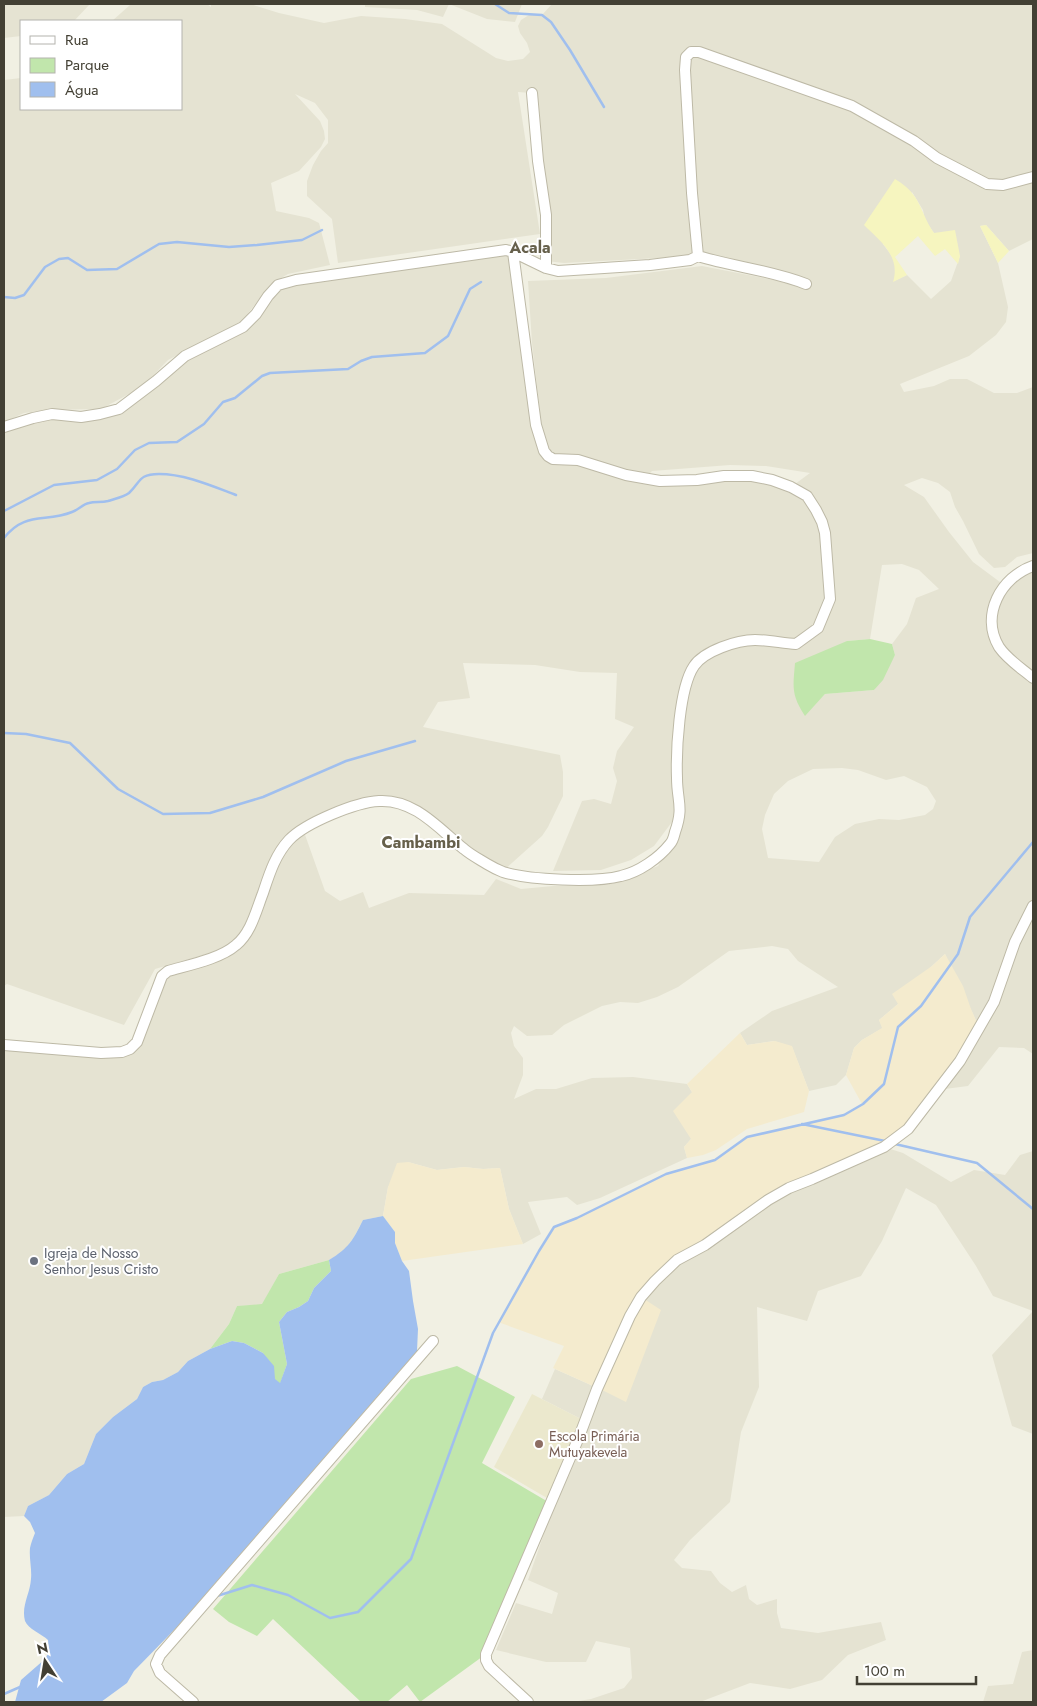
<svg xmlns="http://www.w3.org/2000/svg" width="1037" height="1706" font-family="Jost,sans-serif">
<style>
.residential{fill:#e5e3d2;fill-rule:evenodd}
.commercial{fill:#f4ebce}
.education{fill:#ebe8cd}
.green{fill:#c1e6ac}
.sand{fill:#f6f5bf}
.water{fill:#a0bfee}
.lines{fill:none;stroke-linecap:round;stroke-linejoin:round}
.stream{stroke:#a0bfee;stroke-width:2.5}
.street-casing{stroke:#bdb9a6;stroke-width:12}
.street{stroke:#fff;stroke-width:10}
.worship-dot{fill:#6b7280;stroke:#fff;stroke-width:2}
.education-dot{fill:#8d6e63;stroke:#fff;stroke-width:2}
.labels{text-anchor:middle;stroke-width:4;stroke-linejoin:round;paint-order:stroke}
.worship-label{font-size:14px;fill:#5b616d;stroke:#fff;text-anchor:start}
.education-label{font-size:14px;fill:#785e54;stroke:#fff;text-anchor:start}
.quarter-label{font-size:16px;font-weight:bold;fill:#66604b;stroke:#fff}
</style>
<rect width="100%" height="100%" fill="#f1f0e3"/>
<path class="residential" d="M4,4H90L74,21H21V36L4,38Z
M111,4H207L211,7V4H250L279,13L324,23L361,16L405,19L442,24L496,58L508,61L523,59L530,52L527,43L520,33L518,26L521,20L529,15H542L552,4H1033V239L1009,251L986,225L980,226L998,263L1008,307L1006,322L996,335L969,356L900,384L904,392L934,386L950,379H967L994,393H1017L1033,387V553L1017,557L1005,567L994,568L979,554L963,521L955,507L950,492L938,483L922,478L904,485L924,497L949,532L973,562L1004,585L1033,566V1054L1024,1048L999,1047L968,1086L937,1090L979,1027L945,954L932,966L898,1004L879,1020L883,1028L862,1040L854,1048L846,1075L836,1085L809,1091L792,1047L774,1041L747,1045L740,1033L772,1011L838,987L798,961L788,949L772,946L729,951L678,987L657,997L638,1003L620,1002L602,1006L564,1025L552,1035L527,1036L514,1026L511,1033L514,1046L523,1058V1075L514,1099L536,1089H556L592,1078L633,1077L687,1084L692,1092L691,1139L684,1147L687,1158L600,1198L577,1205L567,1197L528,1202L541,1234L523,1244L509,1209L500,1168L483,1169L464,1167L437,1170L408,1162L388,1187L383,1216L363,1220L354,1237L344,1251L329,1260L279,1274L262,1305L237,1306L229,1324L210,1349L188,1361L178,1372L163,1380L152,1382L143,1387L137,1399L113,1417L96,1434L84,1464L67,1474L49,1495L28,1506L24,1516L4,1517V1045L130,1049L162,976L235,946L155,969L124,1025L7,984L4,986V427L33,418L81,417L119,409L171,367L243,327L278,285L513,252L543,440L532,343L528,281L606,278L702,266L779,281L802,288L805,284L698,256L564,263L546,261L531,93L518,92L540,234L338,263L332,219L307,196V181L313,165L321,151L328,143V120L315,103L295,94L320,121L324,131L325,139L321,147L299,171L271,183L276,211L309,218L319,223L330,265L288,274L271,284L242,321L168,360L142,387L101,409L48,410L24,413L4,422V80L21,78V109H181V21H112L130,5ZM912,192L923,210L925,220L934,233L960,256L951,281L931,299L907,275L894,281L897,271L892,256L883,244ZM730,465L766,466L810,473L791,487L724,476L644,479L652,471ZM902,564L919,570L939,589L916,598L907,624L892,644L895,655L874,690L825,694L805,715L847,641L870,639L882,565ZM463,663L535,665L580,672L617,673L615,719L634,727L617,751L613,768L617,781L611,804L594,799L582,801L553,871L601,870L631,860L654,846L672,822L680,801L671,843L658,866L612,884L553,886L521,889L496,879L484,895L409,893L369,908L363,892L340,901L325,891L304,832L368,802L418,811L502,872L542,836L548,827L563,796V772L560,755L423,727L438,702L470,698ZM842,768L858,770L886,780L904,776L927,787L936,801L933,809L925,815L899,820L879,819L855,824L835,837L819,862L768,858L762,829L765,815L774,794L788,781L813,769Z
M365,4H449L443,17L417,10L365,7Z
M449,4H522L515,22L487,19Z
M884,1147L903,1153L951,1182L974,1170L1005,1175L1020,1155L1033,1151V1434L1012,1426L992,1355L1033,1311L993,1296L976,1266L936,1205L906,1188L882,1241L861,1276L818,1291L807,1321L757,1307L759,1387L741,1432L730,1502L690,1540L674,1560L682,1568L711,1571L720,1583L732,1592L746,1585L749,1599L757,1605L777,1599V1613L781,1628L818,1633L881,1622L886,1640L848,1655L822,1680L790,1689L750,1683L700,1702H572L591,1699L624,1688L632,1678L630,1648L596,1641L586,1662H546L496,1650L516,1603L552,1614L558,1593L528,1580L583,1420L542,1399L555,1369L602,1390L641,1297L655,1281L768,1200Z
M1033,1650V1702H983L988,1686L1013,1684L1022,1652Z"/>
<path class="commercial" d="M945,954L963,986L971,1009L979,1027L908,1129L812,1179L677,1260L641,1297L661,1310L626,1402L602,1390L553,1368L564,1346L498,1322L554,1227L577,1218L666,1174L715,1160L747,1137L844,1115L862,1104L846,1075L854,1048L862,1040L882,1028L879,1020L898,1004L892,994L932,966Z
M740,1033L747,1045L775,1041L792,1046L809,1091L804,1112L747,1129L716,1150L703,1155L687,1158L684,1147L691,1139L673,1111L692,1092L687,1084Z
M408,1162L437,1170L464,1167L483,1169L500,1168L509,1209L523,1244L402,1261L395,1243V1232L383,1216L388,1187L397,1163Z"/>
<path class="education" d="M532,1394L583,1420L547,1498L494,1467Z"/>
<path class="green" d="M870,639L892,644L895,655L883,680L874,690L825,694L805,716C791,694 793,688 795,663L847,641Z
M329,1260L331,1271L314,1288L308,1301L299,1307L287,1312L279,1322L287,1364L280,1384L275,1380L263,1353L244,1343L232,1341L210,1349L229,1324L237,1306L262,1304L279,1274Z
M457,1366L515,1397L482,1463L550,1503L486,1654L420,1702L407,1685L387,1702H361L273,1619L257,1636L229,1622L213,1609L411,1379Z"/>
<path class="sand" d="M895,179C922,195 919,211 934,233L955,230L960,256L958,264L945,249L935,256L918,236L895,257L907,275L893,282C901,256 880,241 864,225Z
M986,225L1009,251L998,263L980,226Z"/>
<path class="water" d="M383,1216L395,1232V1243L402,1261L409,1271L413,1301L418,1329L417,1351L177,1627L134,1671L127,1683L101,1702H15L21,1680L45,1659L49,1652L48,1640C42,1634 28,1629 25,1621C21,1606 30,1594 31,1579C32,1569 29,1559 30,1548C31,1543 33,1538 35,1533L30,1522L24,1516L28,1506L49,1495L67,1474L84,1464L96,1434L113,1417L137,1399L143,1387L152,1382L163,1380L178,1372L188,1361L210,1349L232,1341L244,1343L263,1353L274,1366L275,1379L280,1383L287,1364L279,1322L287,1312L299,1307L308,1301L314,1288L331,1271L329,1260C349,1248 353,1240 363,1220Z"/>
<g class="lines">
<path class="stream" d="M495,4L509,13L542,15L551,22L570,50L604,107
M4,297L15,298L24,295L45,267L59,259L68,258L87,270L117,269L159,244L177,242L229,247L257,245L302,240L322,230
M4,511L54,485L97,480L117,469L135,450L149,443L177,442L204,424L223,402L235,398L262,376L270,373L348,369L361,361L372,357L425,353L448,336L470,289L481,282
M4,538C25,511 45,523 72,512C78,510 83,504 89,503C95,501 101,503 108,501C114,499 124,497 129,493C141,482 138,474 159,474C185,474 212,486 236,495
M4,733L26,734L70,743L118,789L163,814L210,813L263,797L346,761L415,741
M802,1124L885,1141
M895,1144L977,1163L1033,1209
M217,1596L252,1585L288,1595L330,1618L358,1612L411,1559L493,1333L539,1251L554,1227L577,1218L666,1174L715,1160L747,1137L844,1115L863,1104L884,1084L898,1027L921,1006L958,954L970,917L1033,842
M4,1694L20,1687"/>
<defs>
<path id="street" d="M532,93L538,161L546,215V268
M513,252L546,268L558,271L650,265L690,260L698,256C734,267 770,270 806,284
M698,256L692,193L685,70L686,57L691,52H699L852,106L914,141L937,158L987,184L1003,185L1033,177
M4,427L33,418L52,414L81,417L100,414L119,409L156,381L185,356L243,327L256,314L268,296L278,285L296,280L506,250L513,252L536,425L544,451L548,456L553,459L578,460L626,475L660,481L697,480L724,476H752L772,480L791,487L807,496L816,510L822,522L825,533L830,599L818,628L796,644C782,643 768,640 755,640C737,640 704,651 694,666C679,688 676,751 677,778C677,801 684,807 675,832C674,836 673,841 670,844C659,858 639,872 621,876C595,883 529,880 503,872C498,870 492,867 487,864C479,859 471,855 464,849C439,829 415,799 379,801C356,802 305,823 289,840C275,855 269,875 263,893C256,911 251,933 236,945C220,959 189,965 168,971L162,976L137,1042L130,1049L122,1052L101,1053L4,1045
M1033,566C1001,577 980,615 999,647C1008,660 1021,668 1033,678
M193,1702L160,1673L156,1664L160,1655L433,1341
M528,1702L489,1666L486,1660V1654L579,1437L597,1389L630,1316L641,1297L655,1281L677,1260L705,1245L768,1200L789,1188L812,1179L884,1147L908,1129L960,1061L994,1002L1015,942L1033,906"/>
</defs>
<use href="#street" class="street-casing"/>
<use href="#street" class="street"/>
</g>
<circle class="worship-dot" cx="34" cy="1261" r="5"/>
<circle class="education-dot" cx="539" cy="1444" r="5"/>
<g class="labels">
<g class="worship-label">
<text x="44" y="1258">Igreja de Nosso<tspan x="44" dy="16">Senhor Jesus Cristo</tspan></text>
</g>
<g class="education-label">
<text x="549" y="1441">Escola Primária<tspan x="549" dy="16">Mutuyakevela</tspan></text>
</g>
<g class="quarter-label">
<text x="530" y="253">Acala</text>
<text x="421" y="848">Cambambi</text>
</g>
</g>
<rect width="1037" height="1706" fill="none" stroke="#434034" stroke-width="10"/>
<rect x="20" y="20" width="162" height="90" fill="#ffffff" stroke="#b4b3ae"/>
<rect x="30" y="36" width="25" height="8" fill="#ffffff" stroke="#b4b3ae"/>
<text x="65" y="45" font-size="15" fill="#434034">Rua</text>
<rect x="30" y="58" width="25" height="15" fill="#c1e6ac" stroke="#b4b3ae"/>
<text x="65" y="70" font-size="15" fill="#434034">Parque</text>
<rect x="30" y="82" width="25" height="15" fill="#a0bfee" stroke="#b4b3ae"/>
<text x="65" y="95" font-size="15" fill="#434034">Água</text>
<g transform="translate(45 1661) rotate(348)" stroke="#ffffff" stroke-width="4" paint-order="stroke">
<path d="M0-4L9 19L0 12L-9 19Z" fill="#434034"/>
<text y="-8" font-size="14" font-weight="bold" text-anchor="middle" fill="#434034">N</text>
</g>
<path d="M857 1676v8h119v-8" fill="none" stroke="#434034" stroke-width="2.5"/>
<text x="864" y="1676" font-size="15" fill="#434034" stroke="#ffffff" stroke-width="4" paint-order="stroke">100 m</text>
</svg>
